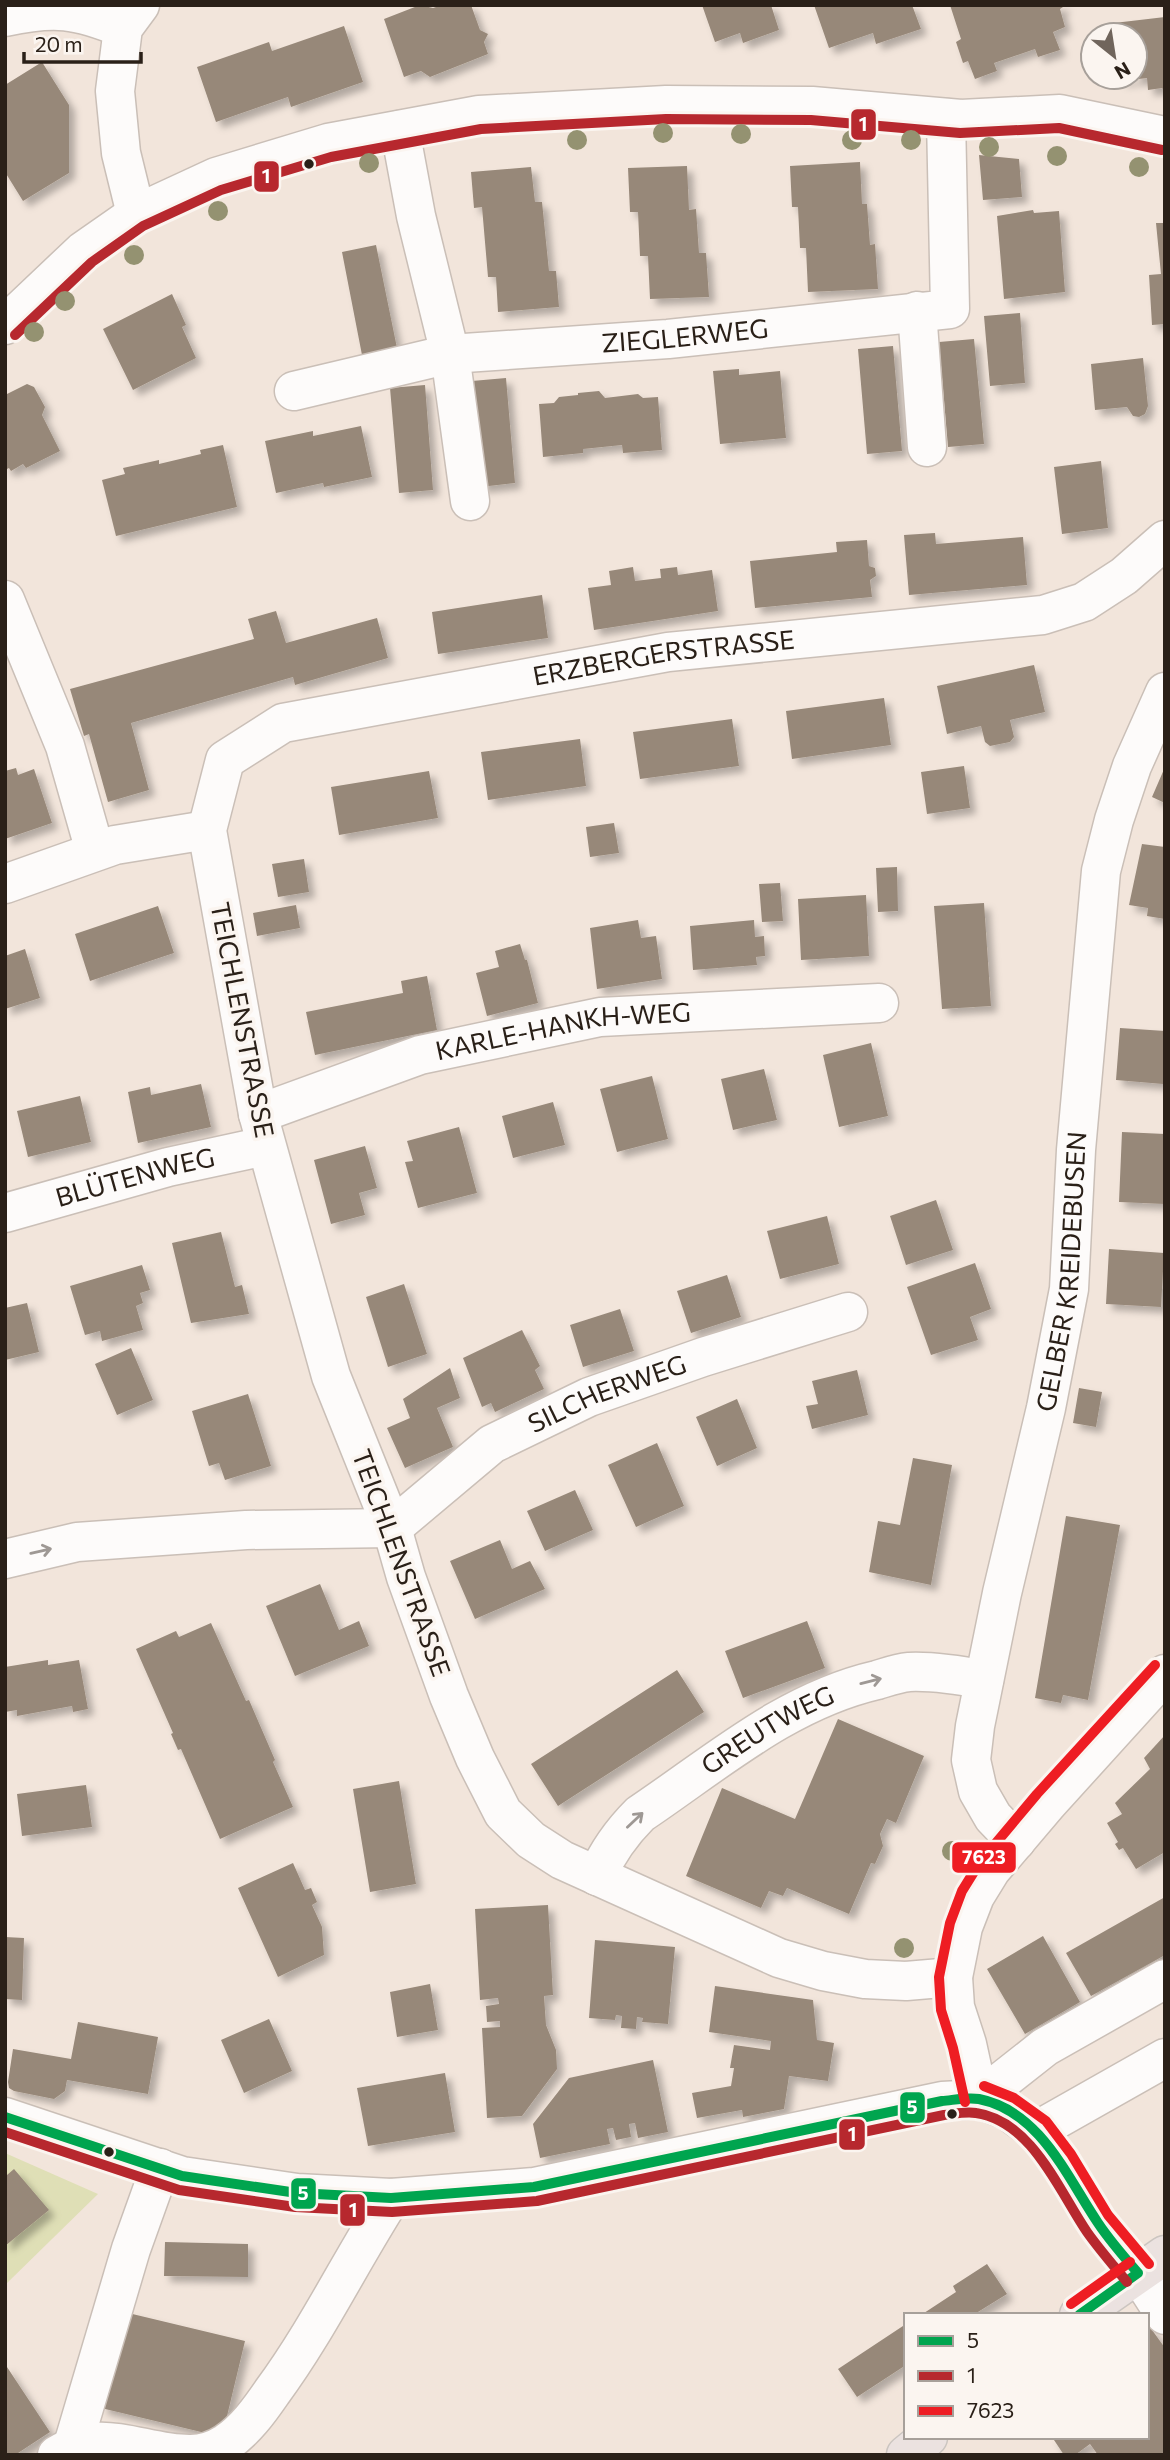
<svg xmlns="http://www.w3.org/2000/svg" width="1170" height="2460" font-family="Commissioner,sans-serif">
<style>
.green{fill:#dfdfb6}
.building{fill:#978879;filter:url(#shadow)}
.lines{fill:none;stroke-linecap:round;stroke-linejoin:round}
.minor-casing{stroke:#cabfb7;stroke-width:41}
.major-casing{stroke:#cbc5c0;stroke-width:41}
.minor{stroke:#fdfbfa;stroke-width:38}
.major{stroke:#ebe2e0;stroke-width:38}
.bus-1-casing{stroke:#fbf5f0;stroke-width:16}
.bus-2-casing{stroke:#fbf5f0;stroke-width:16}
.bus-3-casing{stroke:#fbf5f0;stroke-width:16}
.bus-1{stroke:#00a54f;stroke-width:10}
.bus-2{stroke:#b7282e;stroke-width:10}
.bus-3{stroke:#ee1d23;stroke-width:10}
.tree{fill:#949271}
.oneway{stroke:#9e9894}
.bus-dot{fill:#2a2018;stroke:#fbf5f0;stroke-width:2.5}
.labels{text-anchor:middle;stroke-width:7;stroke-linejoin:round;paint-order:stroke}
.street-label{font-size:26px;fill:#2a2018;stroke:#fbf5f0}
.line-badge{stroke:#fbf5f0;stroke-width:2.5}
.badge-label{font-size:19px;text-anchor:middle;font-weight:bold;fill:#fff}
</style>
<defs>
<filter id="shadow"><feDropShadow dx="6" dy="6" stdDeviation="3.5" flood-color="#0004"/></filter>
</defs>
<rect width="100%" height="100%" fill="#f2e5db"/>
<path class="green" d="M5,2153L98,2194L5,2285Z"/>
<path class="building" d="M420,5L433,8L442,5H471L480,30L488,34L484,42L488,54L430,77L421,71L404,77L384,19Z
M702,5H771L779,30L743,43L740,33L715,42Z
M814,5H912L921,29L876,44L873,33L829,48Z
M950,5H1066L1060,9L1065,27L1053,32L1060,50L1038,57L1035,49L994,63L997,71L975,79L968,61L963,63L956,42L961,39Z
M1165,17V91L1162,88L1148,90L1147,78L1121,81L1120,77H1135V35H1115L1114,23Z
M344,26L363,82L291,107L288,97L216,122L197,67L269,42L272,51Z
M42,62L69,105V173L23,201L5,172V85Z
M979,155L1019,159L1022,197L983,200Z
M860,162L862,204H867L870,245L875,244L878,289L808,292L806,248H800L798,207H792L790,166Z
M687,166L689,210L696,209L699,253H706L709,297L650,299L648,256H640L638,212H630L628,168Z
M531,167L535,202H542L549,271H556L559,307L498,312L496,277H488L482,207L474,208L471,172Z
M1033,210L1034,213L1059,211L1065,292L1004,299L997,216Z
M1156,223H1165V324L1152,325L1149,275L1161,274Z
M376,245L397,348L362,355L342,252Z
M172,294L186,325L182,327L196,358L133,390L103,329Z
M1020,313L1025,383L990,386L984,316Z
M974,339L984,444L948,447L939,342Z
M893,346L902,451L867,454L858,349Z
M1143,358L1148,406L1145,414L1139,417L1133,416L1127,407L1095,410L1091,364Z
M739,369V375L780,371L786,438L720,444L713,371Z
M506,378L515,483L480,487L472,381Z
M27,384L34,387L45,407L42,415L60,451L26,468L23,464L11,471L9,468L5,470V395Z
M425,385L433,490L399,493L390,388Z
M599,391L605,398L638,394L643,398L658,397L662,450L623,453L622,445L583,449V453L543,457L539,404L554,403L559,397L578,395V393Z
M361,426L372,477L324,487L323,483L276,493L265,441L313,431V436Z
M223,445L237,507L116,536L102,480L125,474L123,468L159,460V464L201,454L200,450Z
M1101,461L1108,528L1062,534L1054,467Z
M935,533L936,544L1023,537L1027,585L909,595L904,535Z
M867,540L869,566L875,568L876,576L870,580L872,597L755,608L750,561L837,552L836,542Z
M633,567L635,581L661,578L660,569L677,567L678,575L712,570L718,611L594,630L588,588L611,585L609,571Z
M542,595L548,638L438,654L432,612Z
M276,611L286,643L377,618L388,658L295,685L293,677L131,723L149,790L108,802L89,734L84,736L70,689L254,639L248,619Z
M1034,665L1045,712L1010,720L1014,737L1010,742L990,746L985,742L981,726L947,734L937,686Z
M884,698L891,745L792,759L786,711Z
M732,719L739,766L640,779L633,732Z
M580,739L586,786L488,800L481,752Z
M964,766L970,808L927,814L921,772Z
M1165,767V803L1152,797Z
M16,768L18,775L34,769L52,823L5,839V771Z
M429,771L438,818L339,835L331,787Z
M614,823L619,853L590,857L586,827Z
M1142,844L1165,847V919L1147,916L1148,908L1129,905Z
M304,859L309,892L278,897L272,864Z
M897,867L898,911L878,912L876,868Z
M780,883L783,921L762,922L759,884Z
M866,895L869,956L801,960L798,899Z
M984,903L991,1006L942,1009L934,906Z
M296,905L300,928L257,936L253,913Z
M158,906L174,953L90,981L75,934Z
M638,920L641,938L656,936L662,979L597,989L590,928Z
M754,920L755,937L764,936L765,956L756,957L757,965L693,970L690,926Z
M520,944L525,960H527L538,1003L487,1016L476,973L499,967L495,951Z
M25,949L40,998L5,1009V956Z
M427,976L437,1030L315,1055L306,1012L403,993L401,981Z
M1120,1028L1165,1031L1163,1084L1116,1080Z
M871,1043L888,1116L839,1127L823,1055Z
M764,1069L777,1120L733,1130L721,1079Z
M652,1076L668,1139L617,1152L600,1089Z
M201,1084L211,1127L138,1143L128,1092L150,1087L151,1095Z
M80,1096L91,1142L28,1157L17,1111Z
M553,1102L565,1145L513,1158L502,1116Z
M459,1127L477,1193L418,1208L405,1162L413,1161L407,1141Z
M1122,1132L1165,1134V1204L1119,1202Z
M365,1146L377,1188L359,1193L365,1215L331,1224L314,1160Z
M936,1200L953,1250L906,1265L890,1216Z
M827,1216L839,1264L780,1279L767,1231Z
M221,1232L235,1287L242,1285L249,1314L191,1323L172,1243Z
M1109,1249L1164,1253L1161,1307L1106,1304Z
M975,1263L991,1309L970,1317L978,1340L931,1355L907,1287Z
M142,1265L150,1290L140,1293L143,1303L136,1306L143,1330L102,1341L100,1331L85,1335L70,1286Z
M727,1275L741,1317L691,1333L677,1291Z
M404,1284L427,1354L388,1367L366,1297Z
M27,1303L39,1352L5,1360V1308Z
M620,1309L634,1351L583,1367L570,1325Z
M522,1330L540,1366L535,1370L544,1389L495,1412L491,1403L482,1407L463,1358Z
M131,1348L153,1400L117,1415L95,1364Z
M450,1368L460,1398L437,1408L453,1447L405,1468L387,1428L410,1418L403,1399Z
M857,1370L868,1415L812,1429L806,1406L818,1404L812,1381Z
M1079,1388L1102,1392L1096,1427L1073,1423Z
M248,1394L271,1466L225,1480L219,1463L209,1466L192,1411Z
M737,1399L757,1448L717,1466L696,1417Z
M657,1443L684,1506L636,1527L608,1465Z
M913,1458L952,1465L931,1585L869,1572L878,1521L900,1525Z
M575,1490L593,1530L545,1551L527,1511Z
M1066,1516L1120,1525L1088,1700L1063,1695L1061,1703L1035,1698Z
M500,1540L512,1569L530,1561L545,1589L475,1619L450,1561Z
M320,1584L339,1630L359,1621L369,1646L295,1676L266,1606Z
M807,1621L825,1668L743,1698L725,1651Z
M211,1623L246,1701L249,1700L275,1760L273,1762L293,1807L220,1839L181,1749L178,1750L171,1734L173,1733L136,1649L176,1631L179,1637Z
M48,1660V1665L79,1660L88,1709L73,1712L72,1706L17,1716V1710L5,1712V1667Z
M677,1670L704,1712L558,1806L531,1764Z
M838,1719L924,1756L896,1823L887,1819L880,1834L883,1846L875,1864L871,1863L849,1914L787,1888L783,1896L769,1891L761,1908L686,1876L722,1788L795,1819Z
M1165,1735V1852L1136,1869L1123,1848L1119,1850L1115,1844L1118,1842L1107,1823L1122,1814L1115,1803L1150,1769L1144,1758Z
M399,1781L416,1884L370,1892L353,1789Z
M86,1785L92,1827L22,1836L17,1794Z
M293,1863L305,1890L311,1888L317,1902L312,1905L322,1927L324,1955L278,1977L238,1888Z
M1165,1897V1955L1091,1996L1066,1953Z
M548,1905L553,1995L544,1996L546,2025L556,2050L557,2069L522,2116L487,2118L482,2028L500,2027V2021L487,2022L486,2006L499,2004L498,1998L480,2000L475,1909Z
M1043,1936L1080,2002L1025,2034L987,1969Z
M5,1937L24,1938L22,2000L5,1999Z
M595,1940L675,1947L668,2024L642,2022L643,2018L637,2017L636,2029L621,2028L622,2016L616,2015L615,2020L589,2018Z
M430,1984L438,2030L397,2037L390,1992Z
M715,1986L813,2000L817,2040L834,2043L828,2081L789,2076L784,2109L743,2117L742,2110L697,2118L692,2093L731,2086L734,2068H730L734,2045L770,2050L771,2041L709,2032Z
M269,2019L292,2071L244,2093L221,2040Z
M78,2022L158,2037L148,2094L67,2080L65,2091L54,2099L14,2091L9,2088L8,2082L13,2049L71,2059Z
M653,2060L668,2132L638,2138L635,2123L629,2124L631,2137L616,2140L613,2128L607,2129L610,2144L540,2158L533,2124L569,2078Z
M445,2073L455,2132L368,2146L357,2088Z
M14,2169L49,2210L5,2246V2172L7,2175Z
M165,2242L248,2244V2277L164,2276Z
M987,2264L1007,2294L973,2315H921L956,2292L953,2286Z
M124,2312L245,2341L222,2437L101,2408Z
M1147,2323L1165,2348V2455H1098L1090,2444L1075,2455H1064L1052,2437H1147Z
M906,2324V2365L857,2397L838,2369Z
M5,2364L50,2432L15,2455H5Z"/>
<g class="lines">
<defs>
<g id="minor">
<path d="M5,17C55,6 76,9 123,28"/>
<path d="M400,130L416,216L450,354L470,501"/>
<path d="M136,214L121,153L115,91L123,28L140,5"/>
<path d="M917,311L927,447"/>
<path d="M5,325L83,251L136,214L216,177L328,143L479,115L666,105L812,106L961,119L1060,114L1165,136"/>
<path id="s1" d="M294,391L450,354L668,339L950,309L946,118"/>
<path d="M5,600L65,746L95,851"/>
<path d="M5,884L115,845L207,830"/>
<path id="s2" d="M258,1114L420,1055L600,1017L879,1003"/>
<path id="s3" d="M5,1213L168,1167L265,1146"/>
<path id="s4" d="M5,1559L77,1542L246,1530L392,1528L492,1444L589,1397L703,1357L848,1312"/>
<path id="s5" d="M1016,1841L993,1817L978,1791L971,1760L975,1726L1002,1593L1046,1408L1069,1289L1076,1150L1101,871L1114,820L1132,766L1165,692"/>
<path id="s6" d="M597,1876C608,1851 621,1833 640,1814C716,1763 786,1701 877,1680C887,1677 898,1673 909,1672C934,1671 959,1675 984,1680"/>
<path id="s7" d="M953,1977L906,1981L865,1979L823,1971L779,1958L562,1860L531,1840L503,1813L475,1758L449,1696L406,1577L392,1528L331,1376L258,1114L207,830L225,760L283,723L668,652L1043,615L1084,602L1124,576L1165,540"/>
<path d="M979,2099L967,2044L955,2007L953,1977L963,1927L975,1896L991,1870L1048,1803L1165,1674"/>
<path d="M979,2099L1045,2047L1165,1979"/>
<path d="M5,2117L182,2176L297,2193L391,2198L534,2187L942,2101L979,2099L1007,2110L1036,2131L1059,2161L1097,2223L1138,2273L1165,2315"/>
<path d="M1036,2131L1165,2058"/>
<path d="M73,2445L131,2249L160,2168"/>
<path d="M57,2455C104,2425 143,2455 191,2454C204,2454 215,2450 226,2443C245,2430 259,2411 272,2392C317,2331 350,2262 391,2198"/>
</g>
<path id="major" d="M1079,2315L1165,2255
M906,2455L928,2437"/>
</defs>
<use href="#minor" class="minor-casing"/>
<use href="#major" class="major-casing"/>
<use href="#minor" class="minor"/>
<use href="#major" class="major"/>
<defs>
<path id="bus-1" d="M5,2117L182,2176L297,2193L391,2198L534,2187L942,2101C954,2100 967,2097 979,2099C1040,2111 1067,2177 1098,2223C1110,2241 1124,2257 1138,2273
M1079,2315L1138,2273"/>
<path id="bus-2" d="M15,335L92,262L143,226L221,190L331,157L481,129L666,119L811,120L960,133L1059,128L1162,150
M5,2132L179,2190L295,2207L392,2212L537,2201L944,2115C954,2114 966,2111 976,2113C1032,2121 1059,2191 1087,2232C1099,2249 1113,2265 1127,2282"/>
<path id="bus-3" d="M984,2086L1014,2098L1046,2121L1071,2154L1108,2215L1149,2264
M965,2102L953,2048L941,2010L939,1977L950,1923L962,1891L980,1862L1037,1794L1155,1665
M1071,2304L1130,2262"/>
</defs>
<use href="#bus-1" class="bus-1-casing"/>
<use href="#bus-2" class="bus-2-casing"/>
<use href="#bus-3" class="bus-3-casing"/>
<use href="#bus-1" class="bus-1"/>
<use href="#bus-2" class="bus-2"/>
<use href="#bus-3" class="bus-3"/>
</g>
<g class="tree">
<circle cx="663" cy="133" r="10"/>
<circle cx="741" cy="134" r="10"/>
<circle cx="577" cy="140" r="10"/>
<circle cx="852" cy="140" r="10"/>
<circle cx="911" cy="140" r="10"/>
<circle cx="989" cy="147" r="10"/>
<circle cx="1057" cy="156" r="10"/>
<circle cx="369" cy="163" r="10"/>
<circle cx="1139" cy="167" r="10"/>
<circle cx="218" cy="211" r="10"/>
<circle cx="134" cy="255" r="10"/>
<circle cx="65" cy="301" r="10"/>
<circle cx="34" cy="332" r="10"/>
<circle cx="952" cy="1851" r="10"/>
<circle cx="904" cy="1948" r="10"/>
</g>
<defs><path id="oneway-shaft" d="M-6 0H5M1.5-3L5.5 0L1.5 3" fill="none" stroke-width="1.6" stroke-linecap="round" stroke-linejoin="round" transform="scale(1.75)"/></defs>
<g class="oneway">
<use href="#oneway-shaft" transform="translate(41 1551) rotate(-13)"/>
<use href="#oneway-shaft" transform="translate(871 1681) rotate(-14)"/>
<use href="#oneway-shaft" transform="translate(635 1820) rotate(-43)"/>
</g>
<g class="bus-dot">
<circle cx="309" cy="164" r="6"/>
<circle cx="952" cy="2114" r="6"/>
<circle cx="109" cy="2152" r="6"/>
</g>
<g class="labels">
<g class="street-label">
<text dy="9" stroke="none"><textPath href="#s1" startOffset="396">ZIEGLERWEG</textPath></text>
<text dy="9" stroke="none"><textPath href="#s7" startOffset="2049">ERZBERGERSTRASSE</textPath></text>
<text transform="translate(242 1020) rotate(79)" y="9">TEICHLENSTRASSE</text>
<text dy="9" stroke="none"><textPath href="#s2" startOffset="318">KARLE-HANKH-WEG</textPath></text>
<text dy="9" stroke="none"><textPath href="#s3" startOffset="135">BLÜTENWEG</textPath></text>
<text dy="9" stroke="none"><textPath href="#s5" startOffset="593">GELBER KREIDEBUSEN</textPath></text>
<text dy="9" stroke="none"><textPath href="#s4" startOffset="646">SILCHERWEG</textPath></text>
<text transform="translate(401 1563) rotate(70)" y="9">TEICHLENSTRASSE</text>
<text dy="9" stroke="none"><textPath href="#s6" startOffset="229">GREUTWEG</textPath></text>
</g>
</g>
<g class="line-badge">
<rect x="850" y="108" width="27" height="33" rx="7" fill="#b7282e"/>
<rect x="253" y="160" width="27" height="33" rx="7" fill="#b7282e"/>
<rect x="951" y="1841" width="66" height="33" rx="7" fill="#ee1d23"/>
<rect x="899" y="2091" width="27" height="33" rx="7" fill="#00a54f"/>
<rect x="838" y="2118" width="28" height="33" rx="7" fill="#b7282e"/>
<rect x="290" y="2177" width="27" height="33" rx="7" fill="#00a54f"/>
<rect x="339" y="2193" width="27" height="34" rx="7" fill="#b7282e"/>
</g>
<g class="badge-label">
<text x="863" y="131">1</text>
<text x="266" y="183">1</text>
<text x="984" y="1864">7623</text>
<text x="912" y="2114">5</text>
<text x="852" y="2141">1</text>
<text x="303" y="2200">5</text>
<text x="353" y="2217">1</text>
</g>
<rect width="1170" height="2460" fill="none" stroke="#2a2018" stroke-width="14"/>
<rect x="904" y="2313" width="245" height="126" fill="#fbf5f0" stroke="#a7a09a" stroke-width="2"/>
<rect x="918" y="2336" width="35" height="10" fill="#00a54f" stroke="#a7a09a" stroke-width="2"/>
<text x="967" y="2348" font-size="21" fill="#2a2018">5</text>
<rect x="918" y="2371" width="35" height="10" fill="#b7282e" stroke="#a7a09a" stroke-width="2"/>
<text x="967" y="2383" font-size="21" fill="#2a2018">1</text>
<rect x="918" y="2406" width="35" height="10" fill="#ee1d23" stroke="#a7a09a" stroke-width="2"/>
<text x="967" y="2418" font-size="21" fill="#2a2018">7623</text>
<g transform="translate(1114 56) rotate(150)"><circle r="33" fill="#fbf5f0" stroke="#a7a09a" stroke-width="2"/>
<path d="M0-5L12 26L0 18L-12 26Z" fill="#70655c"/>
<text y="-10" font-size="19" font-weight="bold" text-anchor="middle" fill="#2a2018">N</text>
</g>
<path d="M24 52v10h117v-10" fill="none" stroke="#2a2018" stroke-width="3.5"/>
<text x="35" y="52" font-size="21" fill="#2a2018" stroke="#fbf5f0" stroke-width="5" paint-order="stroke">20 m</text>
</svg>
